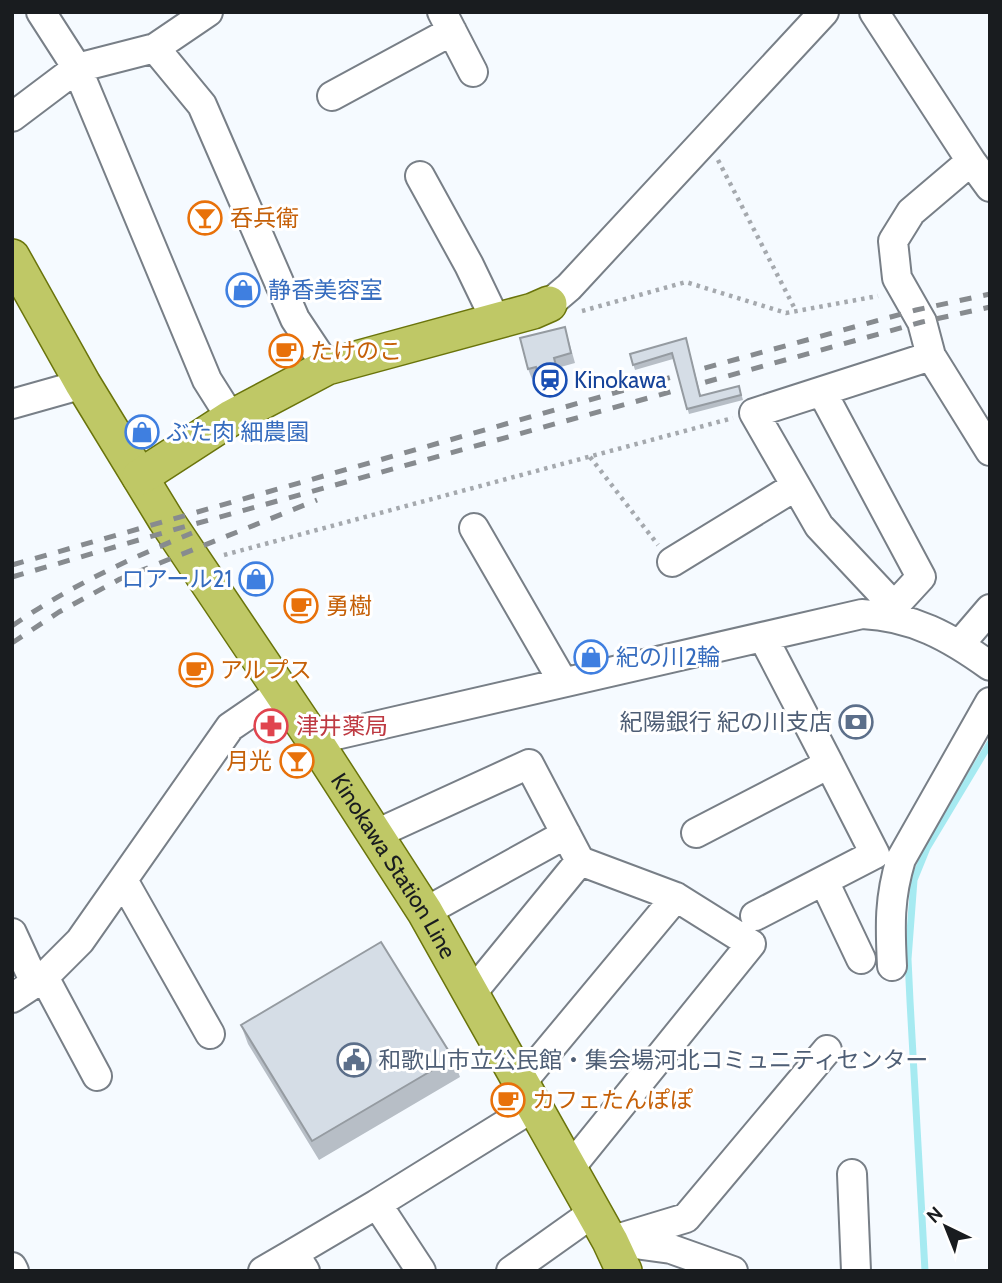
<svg xmlns="http://www.w3.org/2000/svg" width="1002" height="1283" font-family="Cabin,'Noto Sans JP',sans-serif">
<style>
.lines{fill:none;stroke-linecap:round;stroke-linejoin:round}
.stream{stroke:#a6eaf1;stroke-width:7}
.minor-casing{stroke:#787f87;stroke-width:32}
.major-casing{stroke:#6a740b;stroke-width:38}
.path{stroke:#a5a9ae;stroke-width:4.5;stroke-dasharray:3.5 5;stroke-linecap:butt}
.minor{stroke:#fff;stroke-width:28}
.major{stroke:#bfc866;stroke-width:35}
.rail{stroke:#878b8f;stroke-width:5;stroke-dasharray:12 12;stroke-linecap:butt}
.wall{fill:#b7bec6}
.building{fill:#d5dde6;stroke:#959ba1;stroke-width:2}
.labels{text-anchor:middle;stroke-width:6;stroke-linejoin:round;paint-order:stroke}
.food-label{font-size:23px;fill:#c56008;stroke:#fff;text-anchor:start}
.shop-label{font-size:23px;fill:#366cbe;stroke:#fff;text-anchor:start}
.transit-label{font-size:23px;fill:#164399;stroke:#fff;text-anchor:start}
.service-label{font-size:23px;fill:#4e5e75;stroke:#fff;text-anchor:end}
.health-label{font-size:23px;fill:#be3a42;stroke:#fff;text-anchor:start}
.street-label{font-size:23px;fill:#191c1f;stroke:#fff}
</style>
<rect width="100%" height="100%" fill="#f5faff"/>
<g class="lines">
<path class="stream" d="M925,1271L910,1001L908,959L914,880L927,848L990,743"/>
<defs>
<path id="minor" d="M41,12L77,68L207,380L231,418
M442,12L473,72
M874,12L971,161L911,212L893,241L897,278L922,322L931,356L990,451
M155,48L202,105L295,319L327,367
M332,96L452,31
M12,117L77,68L155,48L208,12
M971,161L990,187
M420,176L469,265L496,321
M549,304L569,287L824,12
M822,392L921,577L886,615
M12,404L83,384
M474,528L563,682
M672,562L796,486
M894,606L819,526L754,413L931,356
M960,644L990,609
M314,740L862,614C912,616 950,637 990,666
M696,833L829,764L763,637
M376,834L529,764L580,861L472,993
M123,880L210,1034
M824,881L861,959
M425,912L566,834
M755,916L875,854L829,764
M12,933L35,983
M892,966C890,926 889,898 901,859L990,702
M44,977L97,1076
M12,998L44,977L80,941L230,727L281,692
M522,1082L676,897
M570,1168L751,944L676,897L580,861
M852,1174L856,1271
M610,1241L686,1218L827,1050
M620,1242L671,1249L733,1271
M12,1267L14,1271
M263,1271L294,1253
M305,1271L294,1253L377,1204
M421,1271L377,1204L535,1106
M511,1271L594,1212"/>
<g id="major">
<path id="s1" d="M12,257L83,384L166,520L314,740L425,912L610,1241L624,1271"/>
<path d="M140,477L231,418L327,367L533,311L549,304"/>
</g>
</defs>
<use href="#minor" class="minor-casing"/>
<use href="#major" class="major-casing"/>
<path class="path" d="M718,160L796,311
M582,311L686,282L786,313L878,296
M590,457L658,545
M224,555L733,418"/>
<use href="#minor" class="minor"/>
<use href="#major" class="major"/>
<path class="rail" d="M12,565L621,391L916,310L990,294
M12,577L173,530L922,322L990,307
M12,626C68,587 129,559 192,533
M12,643L59,612L120,579L317,500"/>
</g>
<path class="wall" d="M565,327L575,363L557,368L563,387L544,392L539,378L532,379L528,369Z
M686,338L701,396L739,386L743,400L689,414L673,359L635,370L630,354Z
M241,1025L453,1058L460,1077L319,1160L248,1044Z"/>
<path class="building" d="M565,327L571,353L554,358L559,377L540,382L536,367L528,369L520,338Z
M686,338L700,396L739,386L741,395L687,409L672,353L633,365L630,354Z
M381,942L453,1058L312,1141L241,1025Z"/>
<defs>
<symbol id="bar-ring" viewBox="-11 -11 22 22"><circle r="9.5" fill="#fff" stroke="#e8710a" stroke-width="1.5"/><path d="M-6-5H6L.8 .8V4.5H3.5V6h-7V4.5H-.8V.8Z" fill="#e8710a"/></symbol>
<symbol id="shop-ring" viewBox="-11 -11 22 22"><circle r="9.5" fill="#fff" stroke="#3f7fe0" stroke-width="1.5"/><path d="M-5-2.5h2.3a2.7 3.5 0 0 1 5.4 0H5L5.5 6h-11ZM-1.5-2.5h3a1.5 2.3 0 0 0-3 0Z" fill="#3f7fe0"/></symbol>
<symbol id="cafe-ring" viewBox="-11 -11 22 22"><circle r="9.5" fill="#fff" stroke="#e8710a" stroke-width="1.5"/><path d="M-5.5-4.5H6V0H3Q3 3.5 0 3.5H-2.5Q-5.5 3.5-5.5 0ZM3-3.2v2h1.7v-2ZM-6 4.5H4V6H-6Z" fill="#e8710a"/></symbol>
<symbol id="station-ring" viewBox="-11 -11 22 22"><circle r="9.5" fill="#fff" stroke="#1a4fb4" stroke-width="1.5"/><path d="M-3-6H3Q5-6 5-4V2Q5 4 3 4L4.5 6H3L1.5 4h-3L-3 6H-4.5L-3 4Q-5 4-5 2V-4Q-5-6-3-6ZM-3.5-4v3h7v-3ZM-3.5 1v1.5H-2V1ZM2 1v1.5H3.5V1Z" fill="#1a4fb4"/></symbol>
<symbol id="bank-ring" viewBox="-11 -11 22 22"><circle r="9.5" fill="#fff" stroke="#5c6f8a" stroke-width="1.5"/><path d="M-6-4H6V4H-6ZM0-2.3a2.3 2.3 0 1 0 0 4.6a2.3 2.3 0 1 0 0-4.6Z" fill="#5c6f8a"/></symbol>
<symbol id="pharmacy-ring" viewBox="-11 -11 22 22"><circle r="9.5" fill="#fff" stroke="#e0444e" stroke-width="1.5"/><path d="M-2-6h4v4h4v4h-4v4h-4v-4h-4v-4h4Z" fill="#e0444e"/></symbol>
<symbol id="civic-ring" viewBox="-11 -11 22 22"><circle r="9.5" fill="#fff" stroke="#5c6f8a" stroke-width="1.5"/><path d="M-.6-6.5H3V-4.5H.6V-3L4-1V1h2V6H-6V1h2V-1L-.6-3ZM-1.2 2.5V6h2.4V2.5Z" fill="#5c6f8a"/></symbol>
</defs>
<g fill-rule="evenodd">
<use href="#bar-ring" x="186" y="199" width="38" height="38"/>
<use href="#shop-ring" x="224" y="271" width="38" height="38"/>
<use href="#cafe-ring" x="267" y="332" width="38" height="38"/>
<use href="#station-ring" x="531" y="361" width="38" height="38"/>
<use href="#shop-ring" x="123" y="413" width="38" height="38"/>
<use href="#shop-ring" x="237" y="560" width="38" height="38"/>
<use href="#cafe-ring" x="282" y="587" width="38" height="38"/>
<use href="#shop-ring" x="572" y="638" width="38" height="38"/>
<use href="#cafe-ring" x="177" y="651" width="38" height="38"/>
<use href="#bank-ring" x="837" y="703" width="38" height="38"/>
<use href="#pharmacy-ring" x="252" y="707" width="38" height="38"/>
<use href="#bar-ring" x="278" y="742" width="38" height="38"/>
<use href="#civic-ring" x="335" y="1041" width="38" height="38"/>
<use href="#cafe-ring" x="489" y="1081" width="38" height="38"/>
</g>
<g class="labels">
<g class="food-label">
<text x="230" y="226">呑兵衛</text>
<text x="310" y="359">たけのこ</text>
<text x="326" y="614">勇樹</text>
<text x="220" y="678">アルプス</text>
<text x="272" y="769" text-anchor="end">月光</text>
<text x="532" y="1108">カフェたんぽぽ</text>
</g>
<g class="shop-label">
<text x="268" y="298">静香美容室</text>
<text x="166" y="440">ぶた肉 細農園</text>
<text x="232" y="587" text-anchor="end">ロアール21</text>
<text x="616" y="665">紀の川2輪</text>
</g>
<g class="transit-label">
<text x="574" y="388">Kinokawa</text>
</g>
<g class="service-label">
<text x="832" y="730">紀陽銀行 紀の川支店</text>
<text x="378" y="1068" text-anchor="start">和歌山市立公民館・集会場河北コミュニティセンター</text>
</g>
<g class="health-label">
<text x="296" y="734">津井薬局</text>
</g>
<g class="street-label">
<text dy="8" stroke="none"><textPath href="#s1" startOffset="719">Kinokawa Station Line</textPath></text>
</g>
</g>
<rect width="1002" height="1283" fill="none" stroke="#191c1f" stroke-width="28"/>
<g transform="translate(946 1227) rotate(317)" stroke="#ffffff" stroke-width="5" paint-order="stroke">
<path d="M0-5L12 26L0 18L-12 26Z" fill="#191c1f"/>
<text y="-10" font-size="19" font-weight="bold" text-anchor="middle" fill="#191c1f">N</text>
</g>
</svg>
